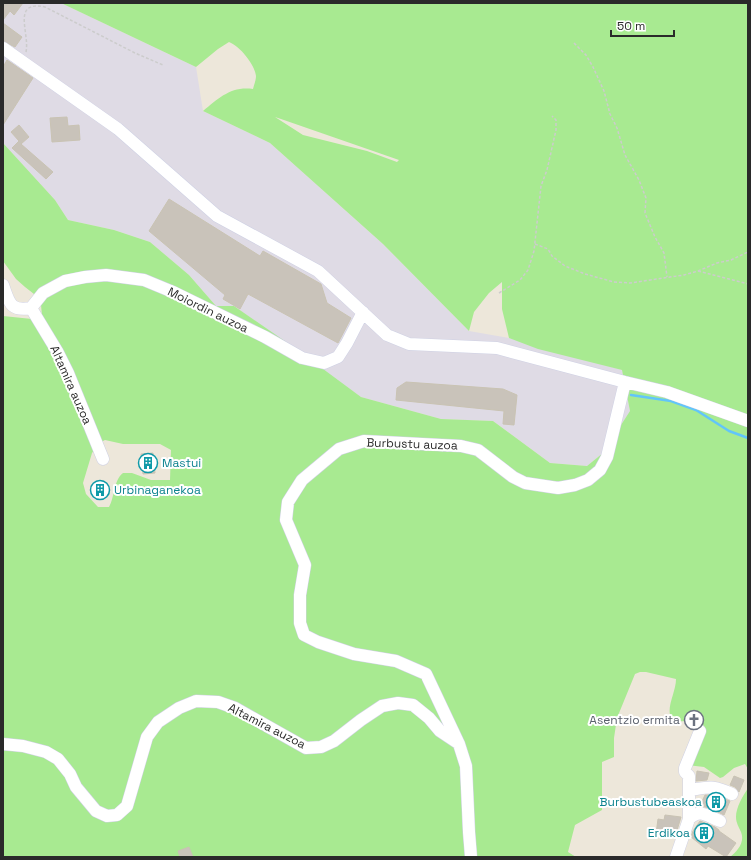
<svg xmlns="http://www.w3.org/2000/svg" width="751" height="860" font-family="'Space Grotesk',sans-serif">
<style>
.industrial{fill:#dfdbe5}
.green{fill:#a8ea91;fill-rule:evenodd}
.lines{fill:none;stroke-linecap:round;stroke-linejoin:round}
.stream{stroke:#62c5fa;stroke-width:2.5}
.building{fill:#c9c3ba;stroke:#c9c3b3}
.minor-casing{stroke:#cfd1e4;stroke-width:13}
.path{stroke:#ccc;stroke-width:1.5;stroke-dasharray:3 2;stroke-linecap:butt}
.minor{stroke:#fff;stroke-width:12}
.labels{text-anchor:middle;stroke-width:4;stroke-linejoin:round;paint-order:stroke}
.street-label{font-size:12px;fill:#2a2a2a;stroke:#fff}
.culture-label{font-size:12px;fill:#0d838f;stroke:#fff;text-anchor:start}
.worship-label{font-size:12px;fill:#5b616d;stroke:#fff;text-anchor:end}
</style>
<rect width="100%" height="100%" fill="#ede7da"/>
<path class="industrial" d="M3,3H61L196,67L203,111L270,143L383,244L469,331L509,338L622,370L630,411L603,453L587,466L550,463L493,421L441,419L361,397L234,306H216L189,275L150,242L114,230L68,220L55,200L3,143Z"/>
<path class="green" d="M61,3H748V769L745,764L734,768L723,777L720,778L704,767L687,765L705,731L704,726C696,717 681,725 671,718C666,707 676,692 676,679L646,672H640L635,674L617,718L614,738V757L602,762V810L575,825L568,852L576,857H3V316L32,319L42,315L41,305L34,294L25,287L16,279L3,261V143L55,200L68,220L114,230L150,242L189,275L216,306H234L292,346L361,397L441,419L493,421L550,463L587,466L603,453L630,411L622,370L538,349L509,338L502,309V282L489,293L474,312L469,331L383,244L270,143L203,111C219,98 231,86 253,89C254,85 256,80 256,76C255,65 240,46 229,42L218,49L196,67ZM275,117L281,119L399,160L397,162L367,151L303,135ZM105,440L123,444H160L171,450L170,480H151L132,473H123C113,481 115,497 109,507H98L86,494L83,483L92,453L99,443Z
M748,788V857H730C738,851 745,842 741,832C739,827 736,823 736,817C736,807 743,796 748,788Z"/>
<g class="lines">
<path class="stream" d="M631,395L671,401L696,410L729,431L748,438"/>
</g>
<path class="building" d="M3,3H23L14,15L10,11L3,20Z
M3,23L22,37L15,47L3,41Z
M7,60L33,78L3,125V67Z
M67,117L68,126L79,125L80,140L52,142L50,118Z
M19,125L29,137L21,144L53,172L46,179L12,148L19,141L11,132Z
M169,199L260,256L263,251L321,284L327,303L351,318L338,343L248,294L240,309L223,299L225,295L149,231Z
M406,382L503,389L517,395L514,425L503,424L504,411L396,400L397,388Z
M153,453L155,473L143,474L141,454Z
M107,483L109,495L93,497L91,485Z
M687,715L702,716V724L687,725Z
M697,771L709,773L707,780L696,781Z
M734,776L744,780L739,792L735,787L730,785Z
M705,795H714L730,801L724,815L710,808L700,806Z
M665,815L681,817L675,837L656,834L658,819L664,820Z
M700,821L715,827L719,830V831L736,843L726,857L708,846L706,849L691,837L693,831Z
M189,847L193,857H180L178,851Z"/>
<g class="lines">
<defs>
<path id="minor" d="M3,48L118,129L217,216L318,271L387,335L409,344L497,348L625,382L667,392L748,421
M3,285C9,302 10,312 31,308L57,351L68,373L103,459
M31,308L43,293L65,281L85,277L106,275L144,280L173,292L265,337L302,358L324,363L338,357L347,343L363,312
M3,744L23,746L46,752L58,759L70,774L76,787L96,811L107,816L117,815L127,806L147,737L158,722L179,708L196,701L218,702L235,708L306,748L321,747L334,741L361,720L382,706L398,703L413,705L429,718L440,731L458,743
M690,790C710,787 713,785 732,794
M689,819C700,808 707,816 720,821
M471,857L469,832L466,766L459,744L426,674L396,661L354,654L318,642L304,635L300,623V595L305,565L286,520L288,502L302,480L339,449L364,441L461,446L478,450L513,477L525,483L558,488L575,485L588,480L600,470L607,457L625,382
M676,857L689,819V776L685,772V768L700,731"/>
</defs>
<use href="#minor" class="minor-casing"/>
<path class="path" d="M574,43L586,55L593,67L604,91L610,114L617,128L625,155L639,180L646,198L645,213L655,237L664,253L667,277
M26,52C30,33 11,0 45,7L135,53L163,65
M535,244L548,249L552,256L565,266L585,274L614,282L630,283L684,275L698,271L717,263L731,260L748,252
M698,271L748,284
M499,293L520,280L528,270L534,251L541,186L547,170L556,130V120L552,116"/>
<use href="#minor" class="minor"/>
</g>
<defs>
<symbol id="building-ring" viewBox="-11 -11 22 22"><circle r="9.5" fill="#fff" stroke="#0f9aa8" stroke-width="1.5"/><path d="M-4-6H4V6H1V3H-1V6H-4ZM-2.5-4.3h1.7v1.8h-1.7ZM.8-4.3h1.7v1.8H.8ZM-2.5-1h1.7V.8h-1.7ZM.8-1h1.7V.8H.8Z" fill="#0f9aa8"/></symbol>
<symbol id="church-ring" viewBox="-11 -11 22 22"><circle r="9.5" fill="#fff" stroke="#6b7280" stroke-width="1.5"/><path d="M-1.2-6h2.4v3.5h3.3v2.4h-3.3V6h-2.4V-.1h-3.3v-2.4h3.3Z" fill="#6b7280"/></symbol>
</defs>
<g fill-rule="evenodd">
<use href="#building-ring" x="137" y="452" width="22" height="22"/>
<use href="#building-ring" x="89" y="479" width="22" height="22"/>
<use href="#church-ring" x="683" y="709" width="22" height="22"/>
<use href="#building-ring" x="705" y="791" width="22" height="22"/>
<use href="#building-ring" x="693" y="822" width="22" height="22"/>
</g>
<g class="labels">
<g class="street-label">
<text transform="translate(208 310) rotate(26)" y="4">Moiordin auzoa</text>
<text transform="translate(71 385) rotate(66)" y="4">Altamira auzoa</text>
<text transform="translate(412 444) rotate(2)" y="4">Burbustu auzoa</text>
<text transform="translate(267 726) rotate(27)" y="4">Altamira auzoa</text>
</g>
<g class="culture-label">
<text x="162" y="467">Mastui</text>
<text x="114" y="494">Urbinaganekoa</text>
<text x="702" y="806" text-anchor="end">Burbustubeaskoa</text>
<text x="690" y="837" text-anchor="end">Erdikoa</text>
</g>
<g class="worship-label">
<text x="680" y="724">Asentzio ermita</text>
</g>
</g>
<rect width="751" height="860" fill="none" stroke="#2a2a2a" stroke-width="8"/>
<path d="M611 30v6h63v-6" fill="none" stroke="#2a2a2a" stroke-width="2"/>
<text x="617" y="30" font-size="12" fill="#2a2a2a" stroke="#ffffff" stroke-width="3" paint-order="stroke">50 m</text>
</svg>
